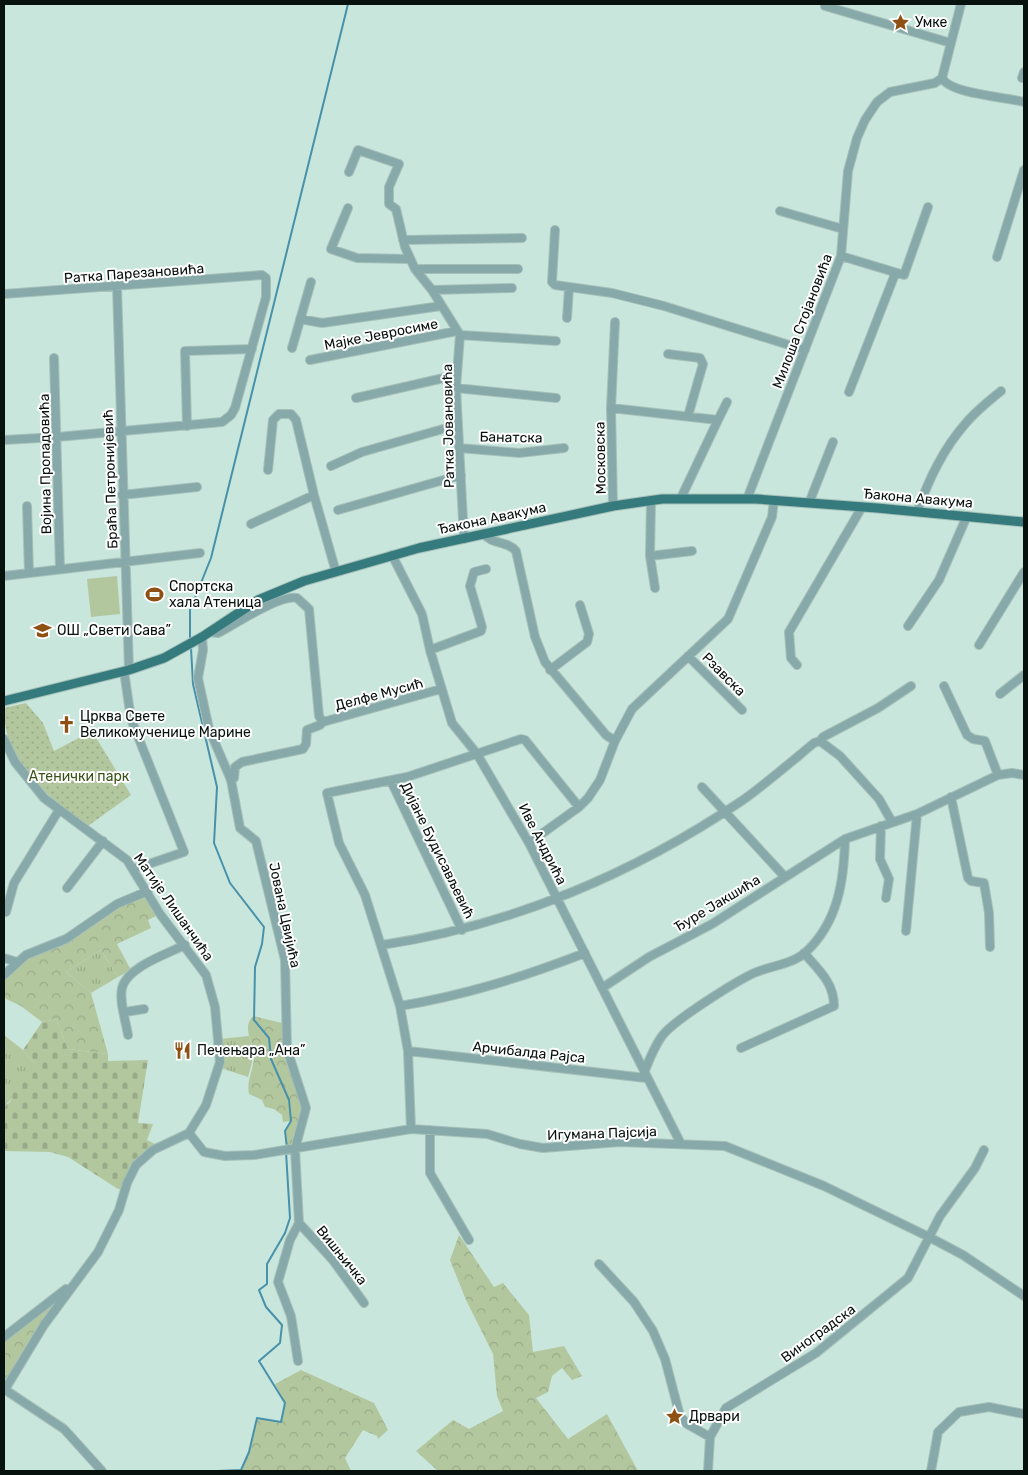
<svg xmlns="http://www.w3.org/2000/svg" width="1028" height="1475" font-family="Rubik,sans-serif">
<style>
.grass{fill:url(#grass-tufts)}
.forest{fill:url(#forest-crowns)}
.cemetery{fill:url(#cemetery-stones)}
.park{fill:url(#park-dots)}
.pitch{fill:#b3c79f}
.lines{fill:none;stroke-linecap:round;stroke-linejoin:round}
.stream{stroke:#4791aa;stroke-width:2}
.minor-casing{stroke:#a6c0b8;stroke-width:10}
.major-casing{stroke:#a6c0b8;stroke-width:11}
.minor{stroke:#87a9aa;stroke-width:8}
.major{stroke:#357b7e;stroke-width:9}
.labels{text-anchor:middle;stroke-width:4;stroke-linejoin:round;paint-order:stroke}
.poi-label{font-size:14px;fill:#07110e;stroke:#fff;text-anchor:start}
.street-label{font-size:14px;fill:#07110e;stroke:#fff}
.park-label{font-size:14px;fill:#395217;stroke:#fff}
</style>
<defs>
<pattern id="grass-tufts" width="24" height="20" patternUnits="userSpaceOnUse" patternTransform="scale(1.25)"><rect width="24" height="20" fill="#b3c79f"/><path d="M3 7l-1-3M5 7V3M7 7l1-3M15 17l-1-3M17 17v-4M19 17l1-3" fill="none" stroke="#98aa88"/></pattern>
<pattern id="forest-crowns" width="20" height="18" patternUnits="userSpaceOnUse" patternTransform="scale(1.25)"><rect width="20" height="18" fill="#b3c79f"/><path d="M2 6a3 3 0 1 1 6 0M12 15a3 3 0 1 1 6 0" fill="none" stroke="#98aa88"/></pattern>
<pattern id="cemetery-stones" width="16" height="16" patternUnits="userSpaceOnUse" patternTransform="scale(1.25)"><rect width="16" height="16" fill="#b3c79f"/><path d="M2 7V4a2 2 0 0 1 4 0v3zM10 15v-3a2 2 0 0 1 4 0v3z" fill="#98aa88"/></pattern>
<pattern id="park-dots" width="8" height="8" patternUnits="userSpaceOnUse" patternTransform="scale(1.25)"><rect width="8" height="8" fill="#b3c79f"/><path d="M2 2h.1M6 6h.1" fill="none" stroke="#98aa88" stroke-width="1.8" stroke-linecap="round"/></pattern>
</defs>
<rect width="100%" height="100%" fill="#c9e6dd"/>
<path class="grass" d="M101,950L118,977L91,993L66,972Z
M4,1035L23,1050L35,1064C29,1072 9,1104 4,1107Z
M249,1036C255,1052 253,1061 248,1077L218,1067L219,1039Z"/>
<path class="forest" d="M148,891L160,914L148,920L151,928L117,944L131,970L118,977L101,950L66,972L91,993L108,1054L68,1049L56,1019L42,1022L21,1006L4,998V975L17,962L66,939L117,904Z
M253,1016L286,1024L287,1049L306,1108L295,1149L286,1150L285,1131L291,1121L283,1122L282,1115L274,1109L265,1107L262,1100L249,1094C246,1080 254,1070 254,1056C254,1041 241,1029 253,1016Z
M459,1235L494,1287L503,1283L529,1315L533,1352L564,1346L582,1376L572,1380L562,1368L552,1376L548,1392L536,1398L568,1439L607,1414L638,1471H438L416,1451L453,1420L469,1429L503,1411L497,1396L493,1354L466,1300L450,1260Z
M70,1287L4,1391V1337Z
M301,1370L374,1403L388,1430L378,1439L377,1436L363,1430L345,1458L351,1471H223L241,1470L249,1452L257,1418L281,1422L285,1403L275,1384Z"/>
<path class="cemetery" d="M56,1019L68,1049L108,1054V1061L148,1060L138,1123L153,1124L147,1140L159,1146L147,1153L125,1189H118L68,1157L50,1152L4,1151V1107L10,1102L14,1090L25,1077L23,1073L35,1064L23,1050L42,1022Z"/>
<path class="park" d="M26,703L43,723L54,751L92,731L131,795L88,826C46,794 4,766 4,708Z"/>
<path class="pitch" d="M117,576L120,614L91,617L87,579Z"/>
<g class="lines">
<path class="stream" d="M190,640V610L211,558L348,4
M191,648L193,684L217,787L214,843L230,883L264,927L262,944L255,967L254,1020L269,1038L271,1059L289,1100L291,1121L285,1131L287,1148
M217,1471L241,1470L249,1452L257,1418L281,1422L285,1403L259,1361L280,1343L282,1325L266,1307L259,1290L267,1284V1264L285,1233L290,1218L286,1152"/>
<defs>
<path id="minor" d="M825,6L951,43
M942,78C950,94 1006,97 1024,102
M1022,78L1024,72
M349,172L358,150L399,164L389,187V204L396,209L405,247L415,269L432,290L460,335L456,388L464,539
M348,208L331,249L357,258L410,259
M780,211L843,229
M555,230L552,282L555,285L612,293L664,306L805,350
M403,240L522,238
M841,256L904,275L928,207
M997,257L1024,170
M415,269H518
M117,287L129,670
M432,290L512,288
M4,294L262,275L266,278V297L235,408L231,415L222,422L57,437L4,440
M567,318L569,288
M300,319L322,323L441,306
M460,335L556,341
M292,348L311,282
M668,354L700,358L703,364L688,416
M54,358L60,569
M310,360L457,331
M456,388L556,398
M849,392L895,274
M356,398L457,375
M611,408L718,420L681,498
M718,420L727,402
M187,426L185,351L252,349
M459,448L519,453L564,448
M331,466L362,452L457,425
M268,470L273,420L279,414H291L296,420L314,495L336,572
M122,495L197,487
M747,499L841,256L848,171L857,138L865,120L877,102L890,92L935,83L942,78L961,4
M651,500L650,556L655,588
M809,503L833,442
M27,506L29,573
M613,506L611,408L615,322
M338,510L461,475
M917,512C929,479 943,449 966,423C976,411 989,401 1001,391
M251,524L314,495
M484,534C492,545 507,540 516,551L535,637L545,662L606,735L615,741
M392,555L422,614L430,650L452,723L477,754L529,843L681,1144
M650,556L692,551
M4,576L200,553
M908,626L939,580L967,516
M210,632L218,633C234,625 280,594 297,598L309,609L319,716L323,722
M202,637L203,650L198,678L209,729L231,780L240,828L256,841L285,960L287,1049L306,1108L295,1149L299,1223L290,1240L278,1282L291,1316L298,1361
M979,645L1024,572
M430,650L481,631L482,627L470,586L474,572L486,569
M688,656L742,710
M797,665L791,658L789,632L862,507
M550,670L587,642L589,634L580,605
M124,671L131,719L184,852L134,869
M944,686L967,735L973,739L985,741L998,775
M1000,694L1024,675
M323,722L441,689
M4,739L15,762L44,798L127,860L160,914L206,975L215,1007L220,1062L206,1105L189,1133
M820,741L840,756L879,799L892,822
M820,741L823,737L878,708L911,686
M231,780L234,778L235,767L242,762L303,749L306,744L307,730L320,725L323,722
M391,781L462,930
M702,787L785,877
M951,797L968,878L971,881L984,883L989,913L990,947
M881,826L880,859L889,879L886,898
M529,843L579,807L588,798L600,780L615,741L632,709L728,619L772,517L774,500
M67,888L103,841
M6,912L14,883L59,810
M906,931L917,814
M382,945C511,926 635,873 743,800C768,782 791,762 814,743L820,741
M4,958L17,962
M4,975L26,955L66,939L117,904L148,891
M602,988L649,957L712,924L845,839
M400,1006C466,995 523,977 585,953
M125,1012L144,1009
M128,1035C126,1022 119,1001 122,988C127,967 167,954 185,945
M741,1048L834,1006C834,983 819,970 804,953
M408,1051L646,1078
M644,1073C649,1060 654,1047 662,1036C674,1020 735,982 754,973C770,966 793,964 806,952C838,922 844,881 845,839L917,814L998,775L1012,773L1024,775
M411,1129L408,1051L400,1006L365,895L339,843L327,793L407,777L521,739L525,740L579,807
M430,1130V1173L469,1240
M189,1133L204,1152L225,1156L254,1155L411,1129L487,1134L520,1144L543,1148L620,1142L725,1146L824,1186L929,1237L963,1255L1024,1296
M299,1223L332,1259L364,1303
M599,1264L634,1302L653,1331L665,1359L680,1416L687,1424L710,1437
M4,1337L66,1289
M4,1389L64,1429L102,1471
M4,1391L44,1325L98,1252L119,1210L127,1183L136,1165L153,1150L189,1133
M708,1471L710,1437L726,1408L816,1353L908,1278L940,1216L975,1168L984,1150
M931,1471L938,1432L959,1412L989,1407L1024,1414"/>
<path id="major" d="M4,701L129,670L164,658L202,637L258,600L304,581L419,548L613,506L662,499H756L877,508L1024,522"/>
</defs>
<use href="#minor" class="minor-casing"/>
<use href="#major" class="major-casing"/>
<use href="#minor" class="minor"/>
<use href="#major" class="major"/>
</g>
<defs>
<symbol id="sight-bare" viewBox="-9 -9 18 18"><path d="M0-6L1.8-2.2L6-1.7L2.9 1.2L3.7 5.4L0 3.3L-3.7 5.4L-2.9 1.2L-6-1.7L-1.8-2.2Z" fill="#8e5013" stroke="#fff" stroke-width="2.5" paint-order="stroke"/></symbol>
<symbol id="stadium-bare" viewBox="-9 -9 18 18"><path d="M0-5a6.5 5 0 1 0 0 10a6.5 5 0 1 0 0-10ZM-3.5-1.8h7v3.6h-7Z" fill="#8e5013" stroke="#fff" stroke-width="2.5" paint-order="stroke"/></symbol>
<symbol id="school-bare" viewBox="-9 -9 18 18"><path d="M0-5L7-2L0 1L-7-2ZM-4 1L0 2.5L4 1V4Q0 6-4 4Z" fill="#8e5013" stroke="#fff" stroke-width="2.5" paint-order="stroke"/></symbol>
<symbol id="church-bare" viewBox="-9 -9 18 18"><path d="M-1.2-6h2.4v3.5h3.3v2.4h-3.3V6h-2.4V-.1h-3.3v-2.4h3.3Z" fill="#8e5013" stroke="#fff" stroke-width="2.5" paint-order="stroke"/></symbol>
<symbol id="restaurant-bare" viewBox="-9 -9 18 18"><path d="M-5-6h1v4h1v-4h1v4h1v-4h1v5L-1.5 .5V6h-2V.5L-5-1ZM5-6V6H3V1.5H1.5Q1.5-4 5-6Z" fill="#8e5013" stroke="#fff" stroke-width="2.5" paint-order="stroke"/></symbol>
</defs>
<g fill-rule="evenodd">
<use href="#sight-bare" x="888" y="10" width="25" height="25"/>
<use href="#stadium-bare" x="142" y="582" width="25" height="25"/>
<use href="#school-bare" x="30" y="618" width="25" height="25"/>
<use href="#church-bare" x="54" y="712" width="25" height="25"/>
<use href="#restaurant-bare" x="170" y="1038" width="25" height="25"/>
<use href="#sight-bare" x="662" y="1404" width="25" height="25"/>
</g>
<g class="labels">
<g class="poi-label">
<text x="915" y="27">Умке</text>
<text x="169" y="591">Спортска<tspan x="169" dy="16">хала Атеница</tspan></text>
<text x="57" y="635">ОШ „Свети Сава”</text>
<text x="80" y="721">Црква Свете<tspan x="80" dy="16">Великомученице Марине</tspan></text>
<text x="197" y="1055">Печењара „Ана”</text>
<text x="689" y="1421">Дрвари</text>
</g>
<g class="street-label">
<text transform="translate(134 273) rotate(-4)" y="5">Ратка Парезановића</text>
<text transform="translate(802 321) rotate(-69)" y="5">Милоша Стојановића</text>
<text transform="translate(381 334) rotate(-11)" y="5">Мајке Јевросиме</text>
<text transform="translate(448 426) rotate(-91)" y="5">Ратка Јовановића</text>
<text transform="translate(511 437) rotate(1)" y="5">Банатска</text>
<text transform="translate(600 458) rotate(-91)" y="5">Московска</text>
<text transform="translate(45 464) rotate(-91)" y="5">Војина Пропадовића</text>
<text transform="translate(110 479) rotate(-92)" y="5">Браћа Петронијевић</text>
<text transform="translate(918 498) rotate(5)" y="5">Ђакона Авакума</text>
<text transform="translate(492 518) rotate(-12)" y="5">Ђакона Авакума</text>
<text transform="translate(724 674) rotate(45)" y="5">Рзавска</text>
<text transform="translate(379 694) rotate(-15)" y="5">Делфе Мусић</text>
<text transform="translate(543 844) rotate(63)" y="5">Иве Андрића</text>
<text transform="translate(438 850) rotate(64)" y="5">Дијане Будисављевић</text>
<text transform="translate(717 903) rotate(-31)" y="5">Ђуре Јакшића</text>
<text transform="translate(174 907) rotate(55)" y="5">Матије Лишанчића</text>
<text transform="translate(285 915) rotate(78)" y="5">Јована Цвијића</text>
<text transform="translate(529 1052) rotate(6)" y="5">Арчибалда Рајса</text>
<text transform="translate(602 1133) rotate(-2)" y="5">Игумана Пајсија</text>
<text transform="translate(342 1255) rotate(51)" y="5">Вишњичка</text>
<text transform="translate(818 1333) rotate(-36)" y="5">Виноградска</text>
</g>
<g class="park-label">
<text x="79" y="781">Атенички парк</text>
</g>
</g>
<rect width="1028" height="1475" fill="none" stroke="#07110e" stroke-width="10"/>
</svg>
